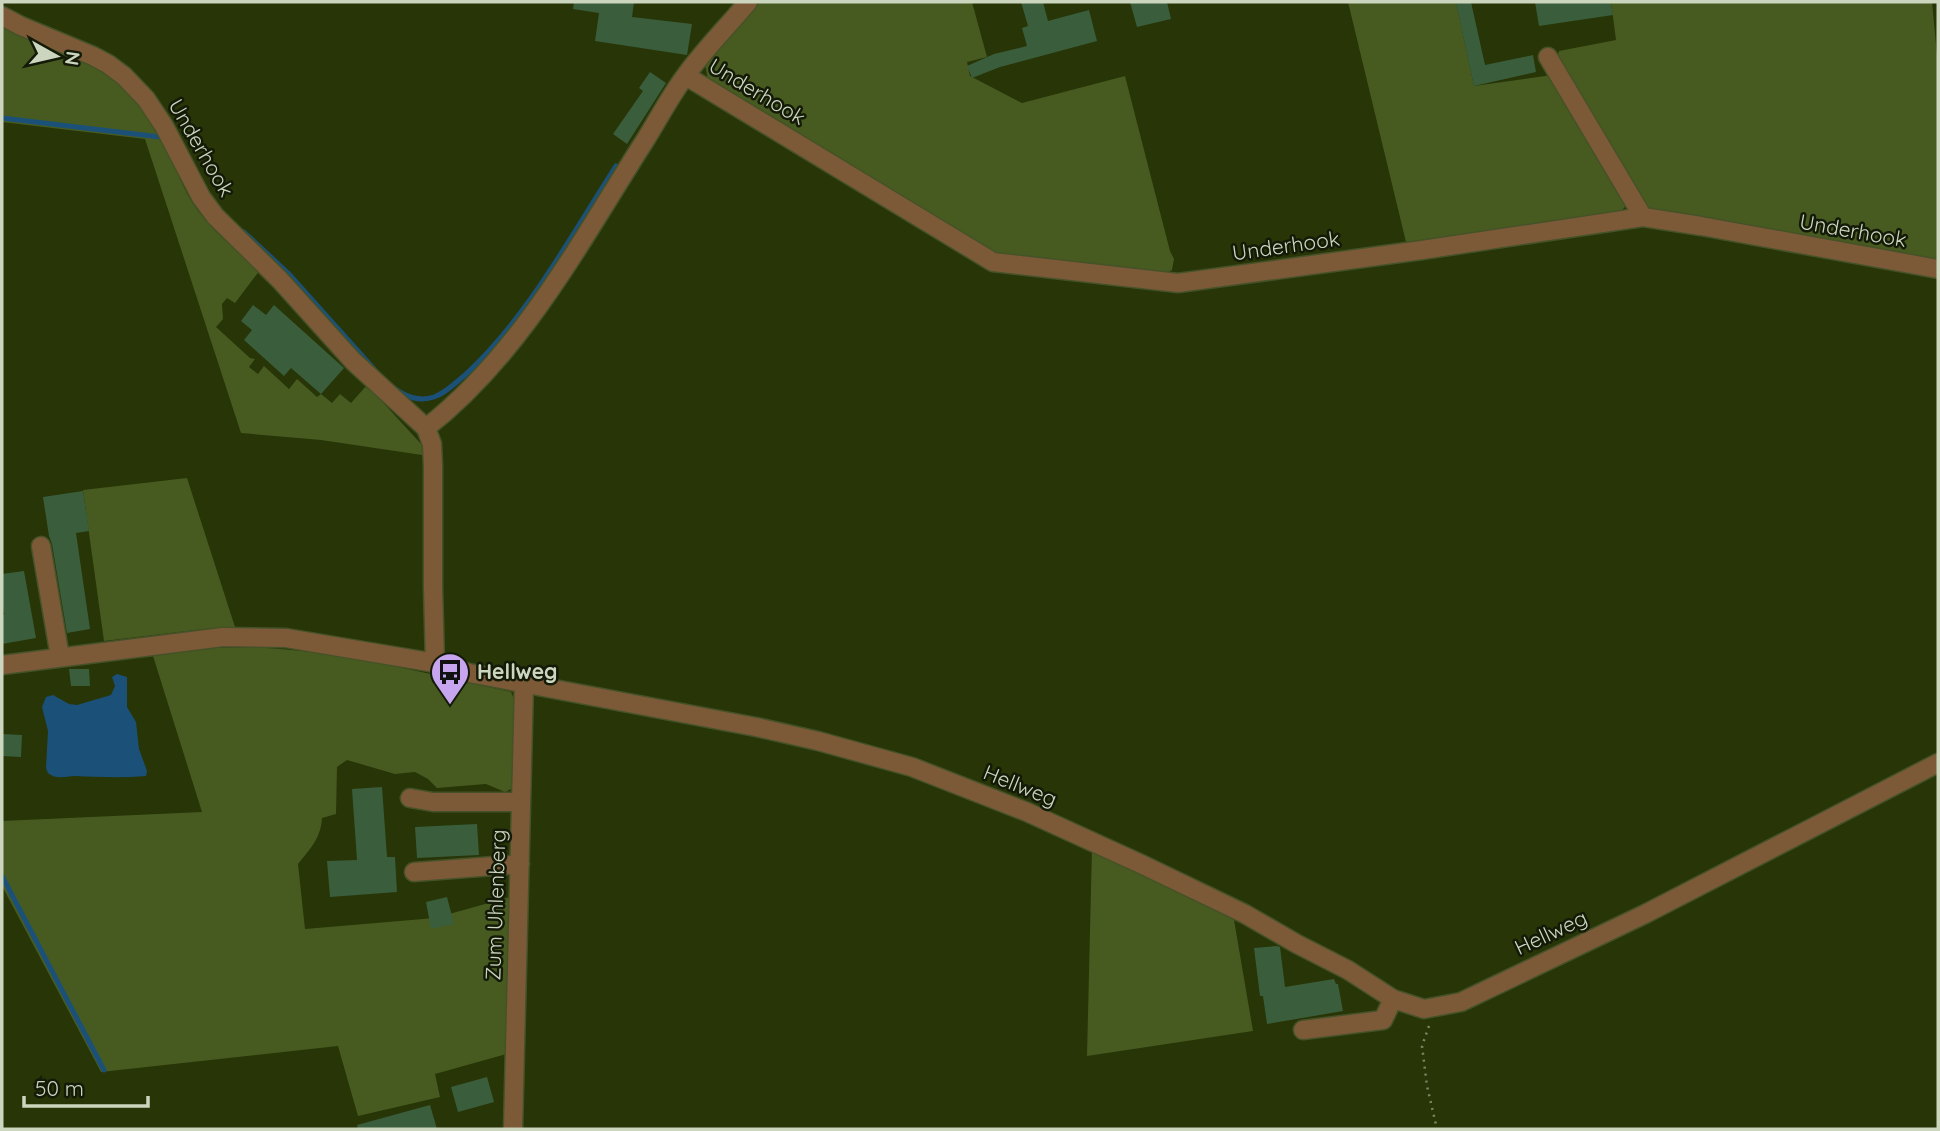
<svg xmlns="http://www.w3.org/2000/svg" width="1940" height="1131" font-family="Quicksand,sans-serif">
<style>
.green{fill:#475b20}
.water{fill:#1b5179}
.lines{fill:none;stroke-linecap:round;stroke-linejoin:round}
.stream{stroke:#1b5179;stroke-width:5}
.building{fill:#3a5e3c}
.minor-casing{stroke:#455228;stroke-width:21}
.path{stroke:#7b8764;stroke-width:2.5;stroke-dasharray:2 5;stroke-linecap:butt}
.minor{stroke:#7c5a38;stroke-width:18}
.labels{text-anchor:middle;stroke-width:5;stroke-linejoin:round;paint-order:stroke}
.street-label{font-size:21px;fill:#ccd6be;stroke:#141a08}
.poi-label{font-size:21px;font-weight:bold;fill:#ccd6be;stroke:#141a08;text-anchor:start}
</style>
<rect width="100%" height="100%" fill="#273507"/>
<path class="green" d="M760,2H972L987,57L967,62L970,76L1022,103L1125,76L1170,251L1174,259L1172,270L1168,272L995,256L708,80L705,64Z
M1348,2H1456L1474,86L1552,75L1627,204L1620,213L1406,242Z
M1611,2H1932L1938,66V263L1649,209L1637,202L1556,62L1559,51L1616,40Z
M2,26C37,46 82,51 113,78C132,95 151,116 163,140C173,160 180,183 192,202C210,230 235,249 260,270L235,303L227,298L222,304L223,319L216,327L250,358L255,359L249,367L258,374L264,366L289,389L297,379L317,397L321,394L332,403L340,394L351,403L367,385L422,445V455L321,440L241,433L145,139L2,122Z
M187,478L235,627L204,629L104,641L83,490Z
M250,647C338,650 425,673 511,692L517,706V786L505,792L486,784L437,788L428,779L415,772L395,774L347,760L337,767L336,814L322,818C321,838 310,849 298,864L305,929L435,918L514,896L510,1053L435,1074L440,1097L358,1116L338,1046L101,1072L2,886V821L202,812L153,656L215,648Z
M1092,847L1233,914L1253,1031L1087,1056Z"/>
<path class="water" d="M117,674L127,677V707L136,722L139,749L147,771L146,776C122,778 98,777 75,776C67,776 61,779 53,776C47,773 48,773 46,768L48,731L42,707L46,697L53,695L69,704L77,705L111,695L115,686L112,677Z"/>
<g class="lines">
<path class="stream" d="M2,118L160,137
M244,232L288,273L374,369
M394,388C407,397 419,402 434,397C446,393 455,383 465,375C528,317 570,237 616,166
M2,876L104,1070"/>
</g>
<path class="building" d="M574,2H634L632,17L692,24L687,55L595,41L599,13L573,9Z
M1021,2H1043L1048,21L1089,10L1097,41L1000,67L972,78L967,66L994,54L1027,46L1022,28L1028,26Z
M1130,2H1167L1171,19L1137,27Z
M1463,2H1471L1485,65L1533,55L1536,72L1474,86L1456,3Z
M1535,2H1611L1613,15L1539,26Z
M650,72L666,83L627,144L613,134L643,91L639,88Z
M253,305L266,315L274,305L344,368L321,394L291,368L284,376L244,340L252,330L241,321Z
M83,491L89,531L76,533L90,629L67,633L52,544L49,536L43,497Z
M24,571L36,638L2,644V615H4L2,600V574Z
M69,669H89L90,686H71Z
M2,734L22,735L21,757L2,756Z
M382,787L387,857H395L397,892L330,897L327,861L357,860L352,789Z
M477,824L479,855L417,858L415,827Z
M447,897L454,924L431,929L426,902Z
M1277,946L1280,947L1285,987L1334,979L1336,984H1338L1343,1011L1267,1024L1263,996H1260L1254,948Z
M487,1077L494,1102L458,1112L451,1087Z
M430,1105L437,1129H358L357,1125Z"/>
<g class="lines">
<defs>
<path id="minor" d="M2,16L21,26L93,56L108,64L124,76L146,99L164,126L201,197L215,216L280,280L353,361L426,428L432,444L433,466V587L435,663
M1548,57L1643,217
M686,76L993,262L1178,283L1422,250L1643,217L1701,226L1938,269
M426,428C521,354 580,242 644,142C658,120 670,96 686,75C705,49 728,26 748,2
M41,546L60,657
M2,665L223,637L286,638L435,663L469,673L756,727L818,741L912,767L1027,812L1141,864L1245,914L1297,944L1348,970L1393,999L1424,1009L1461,1002L1645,914L1938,763
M410,798L433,802H521
M414,872L520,864
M1303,1030L1383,1020L1393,999
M513,1129L524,683"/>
</defs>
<use href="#minor" class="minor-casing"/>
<path class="path" d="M1429,1026L1422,1046L1427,1086L1437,1129"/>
<use href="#minor" class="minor"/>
</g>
<defs>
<symbol id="bus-pin" viewBox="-11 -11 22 30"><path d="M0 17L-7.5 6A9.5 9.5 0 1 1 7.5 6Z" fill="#c8a6ef" stroke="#141a08"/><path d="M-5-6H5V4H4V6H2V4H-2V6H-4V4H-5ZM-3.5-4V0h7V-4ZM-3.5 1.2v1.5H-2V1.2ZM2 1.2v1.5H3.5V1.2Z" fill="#111"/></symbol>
</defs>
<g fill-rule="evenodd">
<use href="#bus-pin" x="428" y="650" width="44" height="60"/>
</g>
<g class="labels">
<g class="street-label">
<text transform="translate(757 92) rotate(31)" y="7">Underhook</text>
<text transform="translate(201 148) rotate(60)" y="7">Underhook</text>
<text transform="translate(1853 231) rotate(10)" y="7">Underhook</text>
<text transform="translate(1286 246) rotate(-8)" y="7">Underhook</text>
<text transform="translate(1020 786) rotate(22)" y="7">Hellweg</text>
<text transform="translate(496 905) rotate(-88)" y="7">Zum Uhlenberg</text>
<text transform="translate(1551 933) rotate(-25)" y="7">Hellweg</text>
</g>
<g class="poi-label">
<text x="477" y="679">Hellweg</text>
</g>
</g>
<rect width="1940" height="1131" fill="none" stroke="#ccd6be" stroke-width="7"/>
<g transform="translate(56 56) rotate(98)" stroke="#141a08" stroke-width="5" paint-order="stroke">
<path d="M0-5L12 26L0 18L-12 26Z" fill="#ccd6be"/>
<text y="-10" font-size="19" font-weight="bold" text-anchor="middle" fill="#ccd6be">N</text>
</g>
<path d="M24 1096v10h124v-10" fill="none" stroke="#ccd6be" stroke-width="3.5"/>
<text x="35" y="1096" font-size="21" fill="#ccd6be" stroke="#141a08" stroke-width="5" paint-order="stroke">50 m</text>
</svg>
